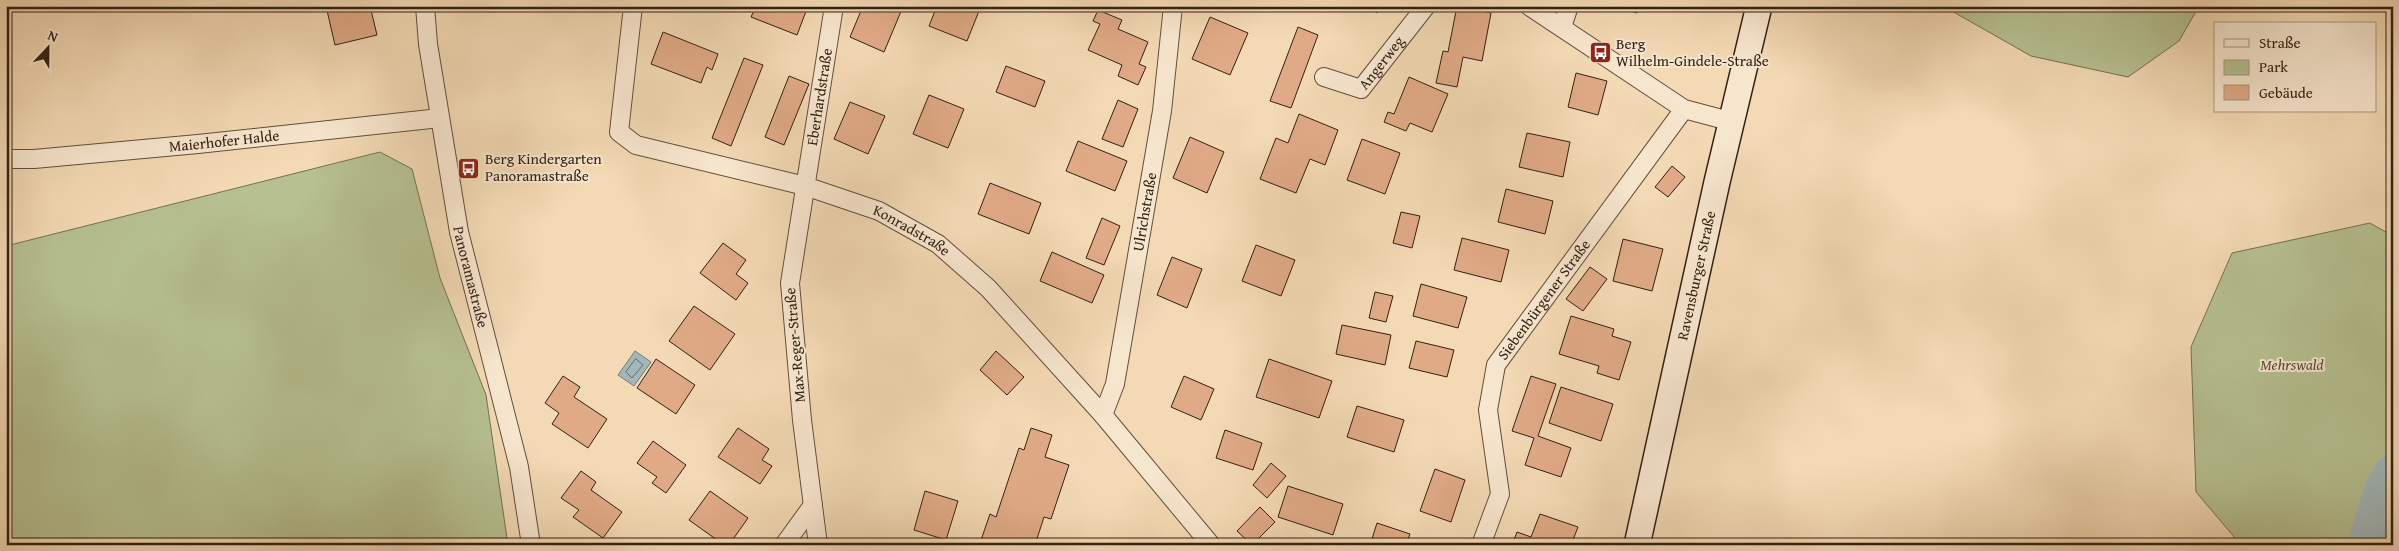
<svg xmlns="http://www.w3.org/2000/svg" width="2399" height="551" font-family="'Gentium Book Plus',serif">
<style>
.green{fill:#b6c091;stroke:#747052}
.water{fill:#a1b7b9;stroke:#757b77}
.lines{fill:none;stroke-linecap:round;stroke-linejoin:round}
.shore{stroke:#6a6c66;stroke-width:1}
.river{stroke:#a1b7b9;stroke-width:41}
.building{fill:#e0aa86;stroke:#322113}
.minor-casing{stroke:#624f3b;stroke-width:20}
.secondary-casing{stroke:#322113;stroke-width:28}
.minor{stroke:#f7e6ce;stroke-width:18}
.secondary{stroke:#f7e6ce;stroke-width:25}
.labels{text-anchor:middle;stroke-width:4;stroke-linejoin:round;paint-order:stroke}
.poi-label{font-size:15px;fill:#322113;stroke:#f7e6ce;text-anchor:start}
.street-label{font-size:15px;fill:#322113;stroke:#f7e6ce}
.park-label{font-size:15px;font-style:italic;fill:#534932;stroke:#f7e6ce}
</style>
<rect width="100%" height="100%" fill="#f3d9b4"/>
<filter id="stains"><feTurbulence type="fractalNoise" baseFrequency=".004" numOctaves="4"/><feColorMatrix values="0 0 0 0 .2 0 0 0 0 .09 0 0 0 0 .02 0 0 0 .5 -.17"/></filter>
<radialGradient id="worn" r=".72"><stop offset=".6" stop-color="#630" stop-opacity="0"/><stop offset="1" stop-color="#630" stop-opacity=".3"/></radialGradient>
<path class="green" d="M1943,6H2199L2179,41L2128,77L2031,56Z
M380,152L412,169L440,278L486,395L508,545H6V246Z
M2370,223L2393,236V545H2241L2196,492L2191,347L2232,253Z"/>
<path class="water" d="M635,351L651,362L634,386L618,375Z"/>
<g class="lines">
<path class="shore" d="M636,359L643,365L632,378L626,372Z"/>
<path class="river" d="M2368,545L2384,492L2393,475"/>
</g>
<path class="building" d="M326,6H370L377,35L335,45Z
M483,6H550L547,9L489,12Z
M756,6H808L797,35L751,17Z
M863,6H896L902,9L884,52L850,37Z
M937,6H981L967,41L929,26Z
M1368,6H1382L1377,13Z
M1457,6L1491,13L1482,61L1463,57L1457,87L1436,83L1443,51L1448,52Z
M1612,6H1639L1637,13Z
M1098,10L1122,20L1118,29L1148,42L1139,64L1146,67L1138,85L1118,76L1122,65L1088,50L1100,24L1093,21Z
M1210,17L1248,33L1230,75L1192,59Z
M1298,27L1318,35L1291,108L1270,101Z
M663,32L718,54L712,70L707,67L701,83L651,64Z
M744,58L763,65L731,146L712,138Z
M1006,66L1045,81L1035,107L996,92Z
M1576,73L1607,81L1598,115L1568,107Z
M789,76L809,84L784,145L765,137Z
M1409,77L1448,94L1432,132L1410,123L1406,131L1384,122L1388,112L1394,114Z
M929,95L964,109L948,148L913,134Z
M1118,100L1138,109L1123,147L1102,139Z
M850,102L885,116L868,154L834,139Z
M1299,114L1338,130L1325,165L1310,159L1296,193L1260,179L1276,138L1288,143Z
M1527,133L1570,142L1563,177L1519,167Z
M1190,137L1224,152L1207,193L1173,178Z
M1362,139L1400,153L1385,194L1347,180Z
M1078,141L1127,161L1115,191L1066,171Z
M1672,166L1685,177L1668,197L1655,187Z
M990,183L1041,203L1029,234L978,214Z
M1506,189L1553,201L1545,234L1498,222Z
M1401,212L1420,216L1412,248L1393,243Z
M1102,218L1120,226L1104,265L1086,258Z
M1462,238L1509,250L1501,282L1454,270Z
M1623,239L1663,249L1652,291L1613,281Z
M723,243L746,260L736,274L748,283L736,300L700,273Z
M1256,245L1295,260L1281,296L1242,281Z
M1052,252L1104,275L1092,303L1040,281Z
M1172,257L1202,269L1187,308L1157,295Z
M1590,267L1607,279L1583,311L1566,299Z
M1421,284L1467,297L1458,328L1413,316Z
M1375,292L1393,296L1386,322L1369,318Z
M694,306L735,334L710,370L669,341Z
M1571,316L1614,329L1612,336L1631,342L1619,380L1597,373L1599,366L1559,354Z
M1342,325L1391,335L1385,365L1336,354Z
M1416,341L1454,350L1447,377L1409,368Z
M996,351L1024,377L1007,395L980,370Z
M656,359L695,385L676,414L637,388Z
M1269,359L1332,381L1319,418L1256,397Z
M563,376L580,387L574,397L607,419L588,448L552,424L559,413L545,403Z
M1184,376L1214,389L1201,420L1171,407Z
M1531,376L1556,384L1538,436L1571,448L1561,477L1525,465L1534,438L1512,431Z
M1561,387L1613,404L1601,441L1549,423Z
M1357,406L1404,420L1394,452L1347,437Z
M738,428L769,449L762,460L772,466L760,484L718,457Z
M1031,428L1052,435L1045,457L1069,465L1051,519L1044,517L1035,545L980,543L990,514L996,517L1019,448L1024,450Z
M1225,430L1262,443L1253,470L1216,458Z
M653,441L686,465L666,493L652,483L657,477L637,463Z
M1271,463L1286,476L1267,498L1253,485Z
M1435,469L1465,480L1451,522L1420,511Z
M581,471L596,482L591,490L622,512L603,538L573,517L579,510L561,498Z
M1288,486L1343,504L1333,535L1278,517Z
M710,491L748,518L729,545H724L689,520Z
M925,491L958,501L946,540L914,530Z
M1260,507L1275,522L1252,545L1237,531Z
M1540,514L1578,527L1571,545H1512L1517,532L1531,537Z
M1377,523L1410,534L1406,545H1370Z"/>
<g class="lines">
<defs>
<g id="minor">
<path id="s1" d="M425,6L428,44L459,232L519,467L531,545"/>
<path id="s2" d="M633,6L619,132L636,145L805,186L879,211L938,244L988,288L1103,415L1211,545"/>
<path d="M1529,6L1684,109L1733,122"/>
<path d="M1562,27L1569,6"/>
<path id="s3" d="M1324,77L1361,89L1426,6"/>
<path id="s4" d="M6,159H34L198,144L440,118"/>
<path id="s5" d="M1103,415L1115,384L1162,111L1173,6"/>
<path d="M784,545L813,505"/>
<path id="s6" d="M818,545L802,420L790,283L834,6"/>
<path id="s7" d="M1481,545L1500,494L1488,410L1496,365L1684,109"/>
</g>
<g id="secondary">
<path id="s8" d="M1637,545L1717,182L1759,6"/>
</g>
</defs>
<use href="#minor" class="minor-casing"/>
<use href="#secondary" class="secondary-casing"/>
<use href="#minor" class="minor"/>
<use href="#secondary" class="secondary"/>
</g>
<defs>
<symbol id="bus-square" viewBox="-11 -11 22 22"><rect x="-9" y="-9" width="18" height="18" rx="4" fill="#8f2418" stroke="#f7e6ce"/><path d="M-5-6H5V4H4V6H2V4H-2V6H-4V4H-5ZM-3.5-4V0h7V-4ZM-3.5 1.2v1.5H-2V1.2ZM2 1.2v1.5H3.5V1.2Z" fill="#fff"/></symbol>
</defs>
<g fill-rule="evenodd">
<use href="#bus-square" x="1588" y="40" width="25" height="25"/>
<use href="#bus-square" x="456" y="156" width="25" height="25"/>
</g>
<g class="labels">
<g class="poi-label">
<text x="1616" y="49">Berg<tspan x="1616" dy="17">Wilhelm-Gindele-Straße</tspan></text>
<text x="485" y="164">Berg Kindergarten<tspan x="485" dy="17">Panoramastraße</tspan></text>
</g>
<g class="street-label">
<text dy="5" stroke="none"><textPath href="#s3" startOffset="72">Angerweg</textPath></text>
<text dy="5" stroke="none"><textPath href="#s6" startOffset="452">Eberhardstraße</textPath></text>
<text dy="5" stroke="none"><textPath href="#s4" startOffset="219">Maierhofer Halde</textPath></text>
<text dy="5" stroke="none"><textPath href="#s5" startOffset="208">Ulrichstraße</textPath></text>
<text dy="5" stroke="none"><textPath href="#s2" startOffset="438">Konradstraße</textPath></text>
<text dy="5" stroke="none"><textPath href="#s8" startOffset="276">Ravensburger Straße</textPath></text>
<text dy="5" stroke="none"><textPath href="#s1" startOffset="275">Panoramastraße</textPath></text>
<text dy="5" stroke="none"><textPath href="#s7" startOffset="266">Siebenbürgener Straße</textPath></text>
<text transform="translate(795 345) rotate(-95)" y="5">Max-Reger-Straße</text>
</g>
<g class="park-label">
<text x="2292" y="370">Mehrswald</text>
</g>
</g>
<rect width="2399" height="551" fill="none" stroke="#f3d9b4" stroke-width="25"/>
<rect x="8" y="8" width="2384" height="536" fill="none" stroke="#322113" stroke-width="2.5"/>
<rect x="12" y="12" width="2374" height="526" fill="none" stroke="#322113"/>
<rect x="2214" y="22" width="162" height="90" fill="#f7e6ce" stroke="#a89783"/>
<rect x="2224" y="39" width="25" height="8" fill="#f7e6ce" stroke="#a89783"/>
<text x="2259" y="48" font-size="15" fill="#322113">Straße</text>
<rect x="2224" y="60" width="25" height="15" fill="#b6c091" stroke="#a89783"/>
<text x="2259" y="72" font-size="15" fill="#322113">Park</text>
<rect x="2224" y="85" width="25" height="15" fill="#e0aa86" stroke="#a89783"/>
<text x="2259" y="98" font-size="15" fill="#322113">Gebäude</text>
<g transform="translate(48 48) rotate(22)" stroke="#f7e6ce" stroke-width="4" paint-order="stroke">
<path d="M0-4L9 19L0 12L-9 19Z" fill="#322113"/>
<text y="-8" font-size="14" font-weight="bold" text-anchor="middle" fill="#322113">N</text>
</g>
<rect width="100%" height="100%" filter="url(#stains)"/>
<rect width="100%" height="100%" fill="url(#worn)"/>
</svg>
